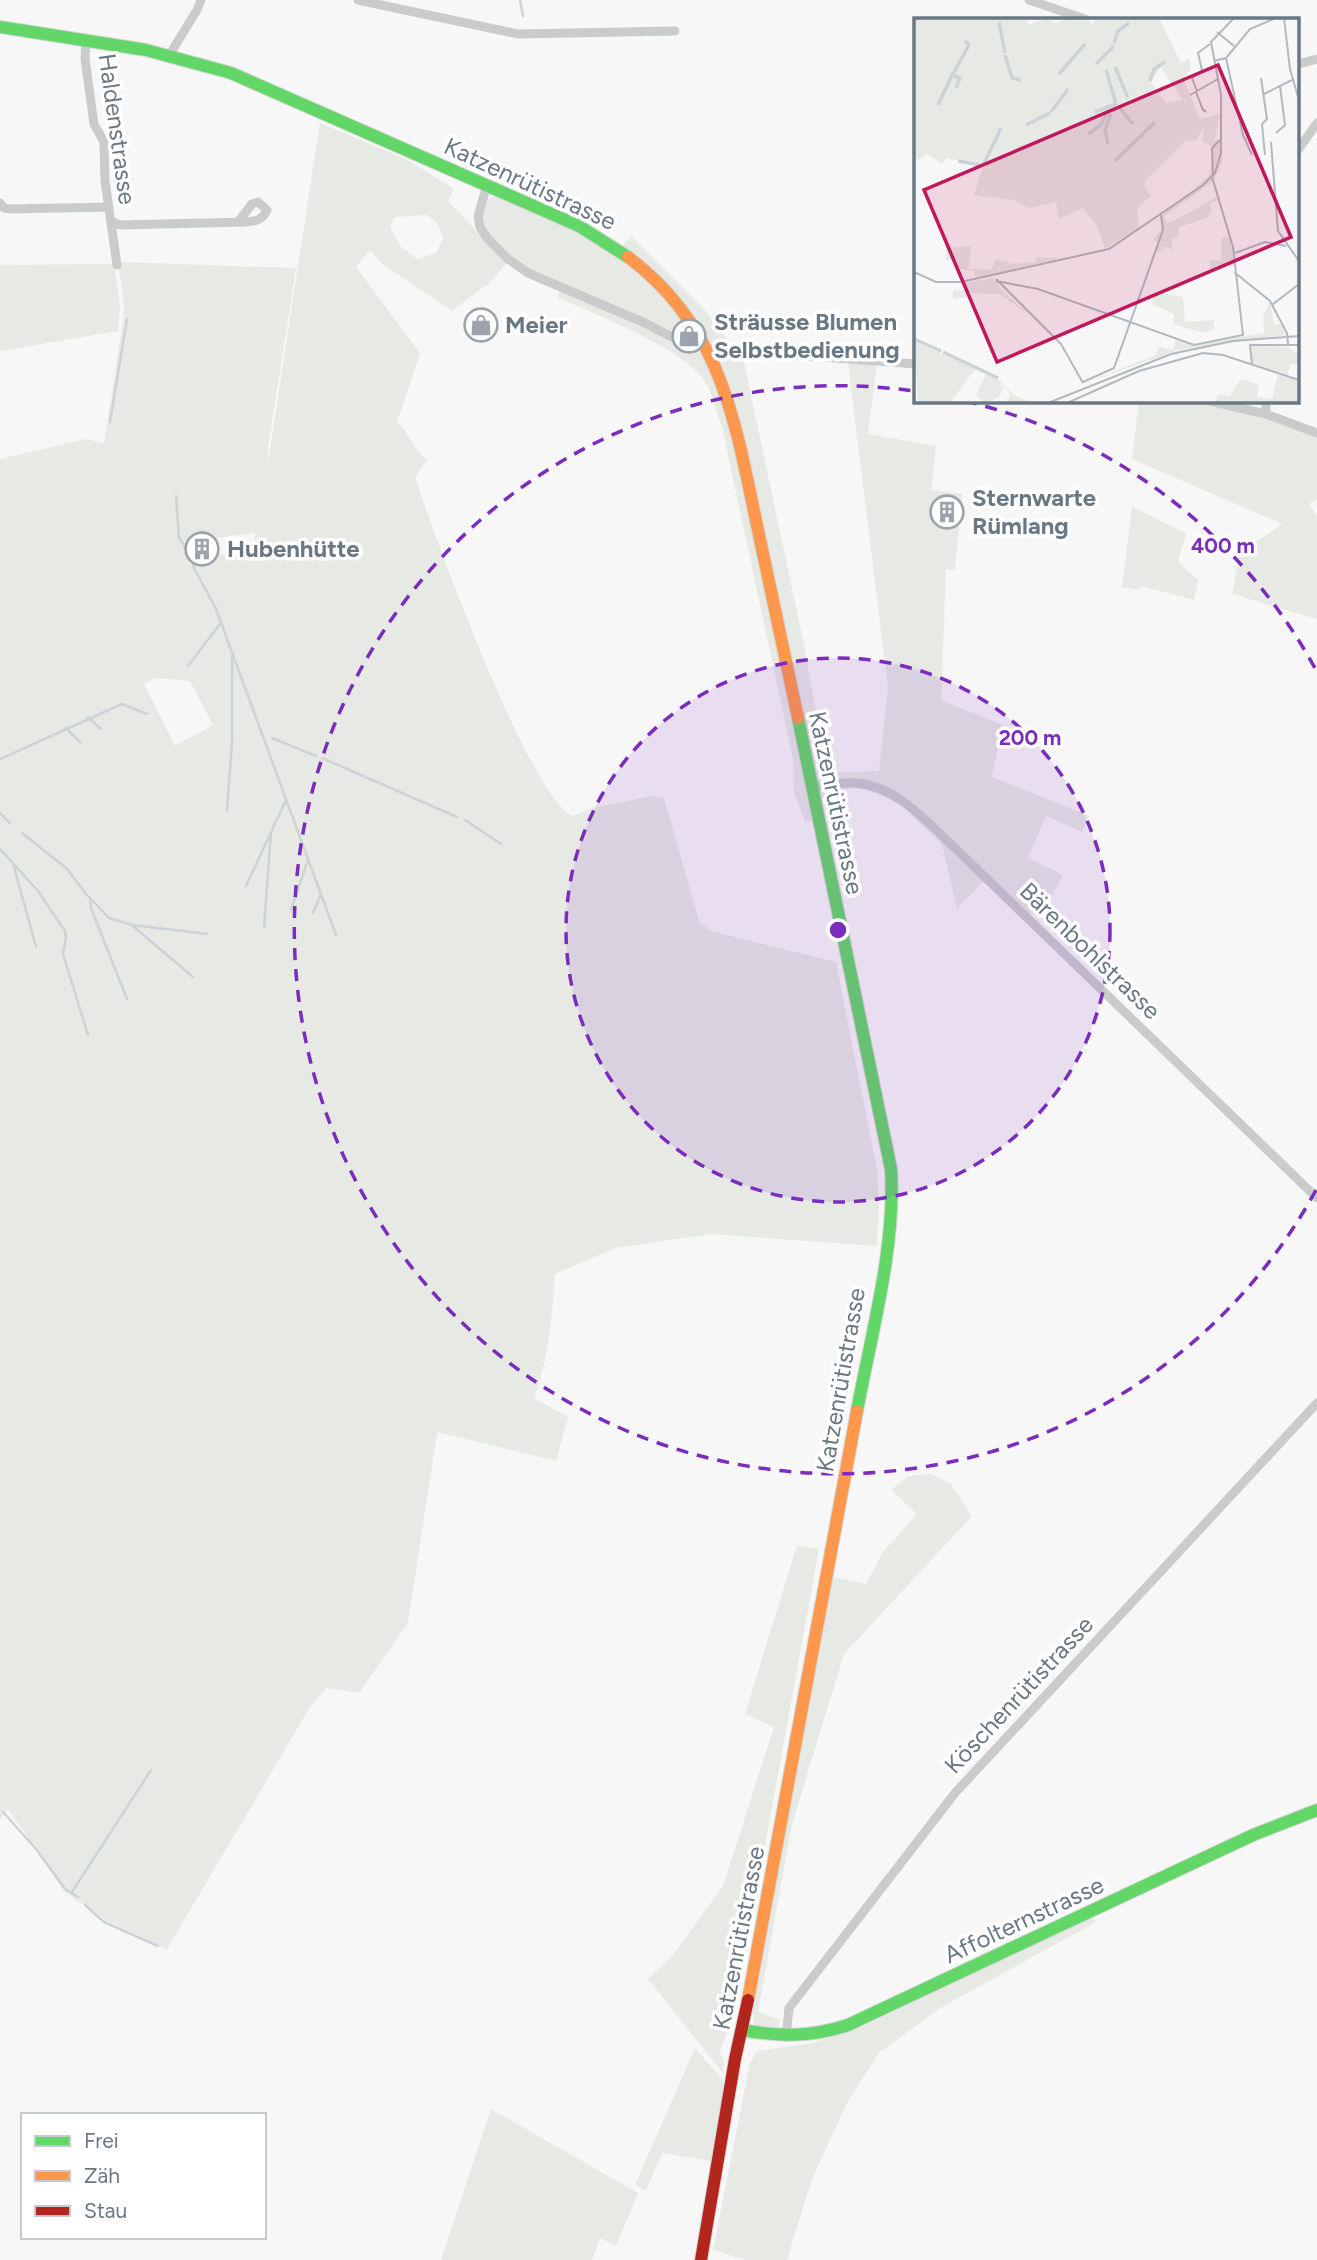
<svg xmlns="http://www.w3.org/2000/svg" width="1317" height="2260" font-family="Figtree,sans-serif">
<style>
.green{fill:#e6e9e4;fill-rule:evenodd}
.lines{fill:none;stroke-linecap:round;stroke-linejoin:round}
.stream{stroke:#ccd3d6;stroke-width:2.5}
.fast-casing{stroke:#d4d5d5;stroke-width:14}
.slow-casing{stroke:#d4d5d5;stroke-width:14}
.jam-casing{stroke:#d4d5d5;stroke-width:14}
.street{stroke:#cacccc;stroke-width:9}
.fast{stroke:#63d668;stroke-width:12}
.slow{stroke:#ff974d;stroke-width:12}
.jam{stroke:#b3261e;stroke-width:12}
.ring{fill:none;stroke:#7b2cbf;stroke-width:3.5;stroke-dasharray:12 9}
.labels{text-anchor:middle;stroke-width:7;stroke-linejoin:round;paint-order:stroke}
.street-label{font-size:24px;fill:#6a7884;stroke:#fff}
.poi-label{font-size:24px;font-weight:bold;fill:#6a7884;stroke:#fff;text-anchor:start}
.inset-river{fill:none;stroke:#ccd3d6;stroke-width:3.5}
.inset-road{fill:none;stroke:#b2b9bf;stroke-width:2}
.view{fill:#c2185b;fill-opacity:0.15;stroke:#c2185b;stroke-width:3.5}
.inset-edge{fill:none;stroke:#6a7884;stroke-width:3.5}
.centre{fill:#7b2cbf;stroke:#fff;stroke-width:3.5}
.ring-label{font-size:21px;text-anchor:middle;font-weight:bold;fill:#7b2cbf;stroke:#fff;stroke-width:7;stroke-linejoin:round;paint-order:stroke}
</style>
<rect width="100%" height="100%" fill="#f7f7f7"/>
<path class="green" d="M320,123L406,159L454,189L448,201L507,263L490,282L452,311L382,264L370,250L356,267L420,353L397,422C410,433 412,449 427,460L415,477C433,532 529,798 573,816L591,808L654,796L664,798L699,921L711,931L836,962L877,1170L879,1209L877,1246L711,1234L615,1248L555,1274C552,1317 549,1357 534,1398L568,1417L556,1461L437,1432L408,1623L359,1693L326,1688L310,1707L167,1949L106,1920L65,1892L8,1809L0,1820V459L86,439L104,443L123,321L124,304L118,262L296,268L268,447V462ZM427,215L437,223L443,238L436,253L417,259L401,247L390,227L395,217ZM255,533L253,552L194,557L193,541ZM155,678L190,681L213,725L175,746L144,684Z
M494,196H501L571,226L616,253L631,236L704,309L731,345L742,353L803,640L827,773L879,771L888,688L848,363L877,364L868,434L936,446L931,490L962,494L955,570H946L941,700L1003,725L992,777L1089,816L1082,832L1046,816L1028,858L1063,875C1054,893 1047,906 1028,914L988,876L957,909L942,844L902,806L878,794L858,788L827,791L822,799L824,818L805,822L794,792L793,759L722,427C717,414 714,399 708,386C689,349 595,315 557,297L563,286L523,267L484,231L482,218L486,200Z
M114,264L120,305L118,331L0,351V265Z
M1139,401C1157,401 1176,399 1194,401C1237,406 1277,421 1317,436V499L1309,504L1317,516V619L1232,594L1240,553L1282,524L1132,459Z
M1132,507L1186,533L1178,562L1198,580L1194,600L1141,586L1139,590L1122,587Z
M931,1474L950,1483L972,1516L844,1654L792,1824L758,2012L780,2020L778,2028L770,2032L754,2026L752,2009L832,1577L866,1584L883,1552L917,1514L891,1490L908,1476Z
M797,1545L819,1549L736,2005L720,2052L724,2061L723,2073L648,1979L673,1955L723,1886L774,1727L745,1714Z
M1092,1917L1096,1922L940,2008L879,2053L847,2103L812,2179L787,2260H746L713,2250L750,2063L757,2051L813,2043L863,2026Z
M695,2048L723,2080V2104L712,2161L662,2153L646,2191L635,2185Z
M491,2109L638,2193L616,2246L600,2238L592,2260H441Z"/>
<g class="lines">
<path class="stream" d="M520,0L523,16
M110,422L127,319
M176,496L179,537L189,555
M193,566L216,609L336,935
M188,666L220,624
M88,717L101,729
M66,728L80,742
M272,738L316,756
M322,758L457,817
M0,759L122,704L147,714
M227,811L232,741V657
M0,813L10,823
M465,820L501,844
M22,833L66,868L87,895L109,918L132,925L207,934
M0,849L38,891L65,931L66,938L63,954L88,1035
M13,863L36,947
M246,886L286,800
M90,901L91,908L127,999
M291,910L308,860
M313,913L321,894
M134,927L193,977
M264,928L271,832
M3,1812L36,1849L65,1889L78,1897
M72,1892L151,1770
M85,1905L104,1922L158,1946"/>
<defs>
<path id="fast" d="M0,27L146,50L231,73L579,226L628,257
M798,718L891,1169C896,1246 871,1335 857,1411
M743,2030C780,2037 812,2037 848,2025L1253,1835L1317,1810"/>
<path id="slow" d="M628,257C723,328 735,423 758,530C771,593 785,655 798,718
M748,2000L857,1411"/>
<path id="jam" d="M701,2260L735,2059L748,2000"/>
</defs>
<use href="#fast" class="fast-casing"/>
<use href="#slow" class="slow-casing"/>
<use href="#jam" class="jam-casing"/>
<path class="street" d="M358,0L518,34L675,31
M1029,0L1085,19
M86,41L85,59L94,124L104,142L105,181L117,265
M170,54L197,10L201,0
M1298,64L1317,59
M1298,150L1317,123
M487,185L478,216L480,227L487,238L508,259L528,273L645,323L687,345L703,341
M0,203L4,208L11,209L109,207
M111,221L120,225L247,222C257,221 262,220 267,210L258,202L252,204L238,222
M709,352L717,349L916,364
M1210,401L1266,414L1317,433
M1266,414V401
M811,787C826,785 840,782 855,783C896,785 927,822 955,848L1317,1198
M786,2037L789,2008L955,1793L1317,1403"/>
<use href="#fast" class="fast"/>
<use href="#slow" class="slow"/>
<use href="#jam" class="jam"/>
</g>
<circle cx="838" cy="930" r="272" fill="#7b2cbf" fill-opacity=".12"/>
<g class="ring">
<circle cx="838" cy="930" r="272"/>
<path d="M1316 1190A544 544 0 1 1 914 391M965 401A544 544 0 0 1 1316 670"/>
</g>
<defs>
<symbol id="shop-ring" viewBox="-11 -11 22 22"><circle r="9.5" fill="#fff" stroke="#9ba4ac" stroke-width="1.5"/><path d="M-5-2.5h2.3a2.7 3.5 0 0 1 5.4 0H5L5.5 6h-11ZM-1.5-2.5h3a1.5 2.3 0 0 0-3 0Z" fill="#9ba4ac"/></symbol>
<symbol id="building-ring" viewBox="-11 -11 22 22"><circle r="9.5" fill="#fff" stroke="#9ba4ac" stroke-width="1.5"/><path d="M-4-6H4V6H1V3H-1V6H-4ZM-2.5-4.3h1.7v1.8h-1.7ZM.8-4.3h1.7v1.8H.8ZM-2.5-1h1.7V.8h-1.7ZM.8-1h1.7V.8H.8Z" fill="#9ba4ac"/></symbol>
</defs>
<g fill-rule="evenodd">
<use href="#shop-ring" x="462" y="306" width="38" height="38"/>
<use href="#shop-ring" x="670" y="317" width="38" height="38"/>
<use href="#building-ring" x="928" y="493" width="38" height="38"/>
<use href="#building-ring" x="183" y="530" width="38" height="38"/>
</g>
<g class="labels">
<g class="street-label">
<text transform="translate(117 129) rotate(82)" y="8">Haldenstrasse</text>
<text transform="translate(530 184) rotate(25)" y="8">Katzenrütistrasse</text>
<text transform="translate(836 803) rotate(78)" y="8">Katzenrütistrasse</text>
<text transform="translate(1090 951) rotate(44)" y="8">Bärenbohlstrasse</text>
<text transform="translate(841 1380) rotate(-80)" y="8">Katzenrütistrasse</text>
<text transform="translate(1019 1695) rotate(-47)" y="8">Köschenrütistrasse</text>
<text transform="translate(1024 1920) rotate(-25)" y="8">Affolternstrasse</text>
<text transform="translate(739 1938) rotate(-79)" y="8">Katzenrütistrasse</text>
</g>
<g class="poi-label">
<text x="714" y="330">Sträusse Blumen<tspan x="714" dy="28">Selbstbedienung</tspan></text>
<text x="505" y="333">Meier</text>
<text x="972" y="506">Sternwarte<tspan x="972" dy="28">Rümlang</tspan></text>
<text x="227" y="557">Hubenhütte</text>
</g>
</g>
<g transform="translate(914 18)">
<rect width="385" height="385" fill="#f7f7f7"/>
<path d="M0,0H113L114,7L134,0L142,6L152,0H174L177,7L185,0H245L267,45L275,40L277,52L269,60L286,101L306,96L300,123L305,122L309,143L299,164L250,198L253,205L264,201L304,178L305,182L296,185L298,194L293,200L265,209V218L258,220V235L256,229H250L249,234L242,232L245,225L239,222L249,210L246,199L295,158L299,128L289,124L290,109L282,122L271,123L232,162L230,167L237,178L223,190L225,210L191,231L183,208L169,190L145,201L142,184L115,190L99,182L60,177L69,148L33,140L28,146L13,136L5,142L0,139ZM247,49L268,81V82L252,85L237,64ZM316,218L320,249L311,246V251L297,253L295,241L307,243V220ZM57,228L55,251L77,252L82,241L99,246L122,244V239L148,240L62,260L60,253L40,250L39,242H32L33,230ZM79,260L88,272L115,297L85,276L53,275V279L39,281V273L51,272V265ZM241,274L269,279L271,304L300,302V311L290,315L259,306L260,296L238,286ZM356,284L360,307L368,306L372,317L264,332L171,365L242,337L245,329L259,332L262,321L278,327L350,315L349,298ZM0,323L61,351L36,385L4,383ZM335,328L374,329L385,337V346H377L373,358L339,347ZM72,356L84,361L100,377L118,385H94L96,375L86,365L89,372L84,380L71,385L62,377ZM364,356L385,363V385H301L304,377L316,378L327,361L345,367L343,379L358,381Z" fill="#e6e9e4" fill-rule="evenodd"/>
<path class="inset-river" d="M85,4L91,35M200,25L204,13L215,5M91,37L98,60L107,62M182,46L200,28M201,49L214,80M39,56L55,27L51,23M145,56L171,26M236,63L240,51L251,44M24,87L38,57L46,60L42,70M204,88L219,106M137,94L154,71M181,94L202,86L192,52M112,107L136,95M174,116L187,107L195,91M194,126L191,112L197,96M44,143L66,147M201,143L241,104M70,146L87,110M0,321L27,333M29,334L84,360"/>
<path class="inset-road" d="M370,0L376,51L385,82M303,14L320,28M312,40L329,117L338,137M300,43L312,40L336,11L362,0M347,60L353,101L348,106L351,137M283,73L278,60L288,52L284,35L296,26M282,74L289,92L292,94L289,91M350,76L378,62M276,77L304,61M362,115L371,107L366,68M357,124L364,213L385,243M299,158L298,130L307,121M321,235L351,224L372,228M0,254L22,264H47L195,231L289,167L301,155L307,135V77L297,24L320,0M320,254L356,283L373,315L374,326M82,261L147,326L169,365M82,263L124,271L280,327L329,317L319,229L298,159M358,287L385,266M338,347L336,327H385M169,364L200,350L249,212L247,197M134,385L257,336L319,323L385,318M153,385L225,353L289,335L309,337L385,362"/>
<path class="view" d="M304,47L377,219L83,344L10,172Z"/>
<rect width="385" height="385" class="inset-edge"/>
</g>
<circle cx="838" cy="930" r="10" class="centre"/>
<g class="ring-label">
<text x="1223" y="553">400 m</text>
<text x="1030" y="745">200 m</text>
</g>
<rect x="21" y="2113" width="245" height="126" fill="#ffffff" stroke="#c3c9ce" stroke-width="2"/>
<rect x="35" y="2136" width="35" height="10" fill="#63d668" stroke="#c3c9ce" stroke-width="2"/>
<text x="84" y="2148" font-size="21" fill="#6a7884">Frei</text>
<rect x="35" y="2171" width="35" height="10" fill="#ff974d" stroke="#c3c9ce" stroke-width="2"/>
<text x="84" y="2183" font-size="21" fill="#6a7884">Zäh</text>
<rect x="35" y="2206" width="35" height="10" fill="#b3261e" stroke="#c3c9ce" stroke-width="2"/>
<text x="84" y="2218" font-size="21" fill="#6a7884">Stau</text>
</svg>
